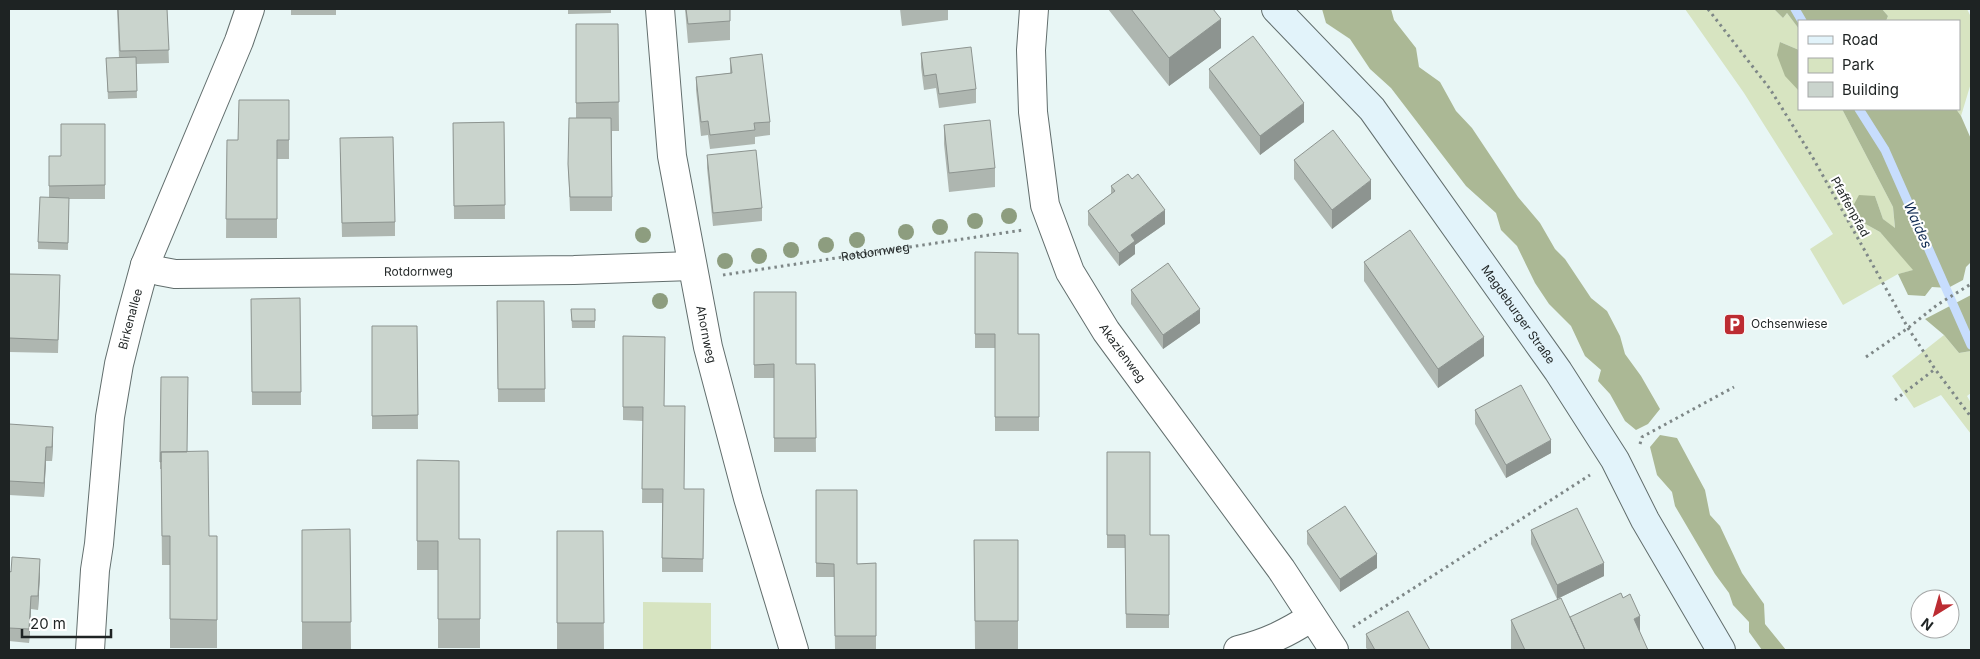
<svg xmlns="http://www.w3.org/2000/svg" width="1980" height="659" font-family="Inter,sans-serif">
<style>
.green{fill:#d7e4c1}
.forest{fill:#abb895}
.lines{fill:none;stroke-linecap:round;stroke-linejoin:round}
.stream{stroke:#c7ddfd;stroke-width:9}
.minor-casing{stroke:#626e6d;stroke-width:30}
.secondary-casing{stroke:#626e6d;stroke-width:30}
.path{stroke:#7e8787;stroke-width:3;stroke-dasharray:2.5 4;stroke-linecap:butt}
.minor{stroke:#fff;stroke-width:28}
.secondary{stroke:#e2f3fa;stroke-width:28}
.tree{fill:#8d9d7f}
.wall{fill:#aeb6b0}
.shaded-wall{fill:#8d9490}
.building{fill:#cad4cd;stroke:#8d9490}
.labels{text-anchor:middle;stroke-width:4;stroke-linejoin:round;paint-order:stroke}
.street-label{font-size:12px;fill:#1e2323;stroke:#fff}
.poi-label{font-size:12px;fill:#1e2323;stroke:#fff;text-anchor:start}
.water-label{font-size:14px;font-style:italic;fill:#0f2a52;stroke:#fff}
</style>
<rect width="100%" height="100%" fill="#e8f6f5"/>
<path class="green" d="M1685,9H1774L1783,18L1787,13L1799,29V50L1780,42L1799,91V109H1842L1893,207L1895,229L1883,219L1875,196L1862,222L1880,232L1914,270L1898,274L1843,305L1810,249L1833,234L1744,93Z
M1882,9H1967L1971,17V83L1961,116L1956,109H1959V21H1886L1888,16Z
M1944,335L1959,353L1971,351V393L1967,396L1971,403V434L1941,395L1914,408L1892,376Z
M643,602L711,603V650H643Z"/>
<path class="forest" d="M1322,9H1391L1394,20L1416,48L1419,67L1440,82L1456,111L1472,128L1518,197L1540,223L1555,249L1565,259L1591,298L1607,311L1620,336L1625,354L1641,376L1660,409L1648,424L1636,430L1625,421L1610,394L1598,381L1601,370L1585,356L1571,326L1549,304L1535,283L1517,246L1501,230L1496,213L1466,186L1391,88L1370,69L1350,39L1326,23Z
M1774,9H1882L1888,16L1886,21H1799V29L1787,13L1783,18Z
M1780,42L1799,50V91L1785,76L1777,55Z
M1842,109H1956L1961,116L1971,139V262L1966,267L1963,280L1948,288L1932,287L1925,296L1908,295L1898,274L1913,270L1880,232L1862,222L1853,206L1859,195L1875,196L1883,219L1895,228L1893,207Z
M1971,295V351L1959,353L1944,335L1925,319Z
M1660,435L1677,438L1705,490L1710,515L1720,526L1742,573L1764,604L1765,624L1786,650H1762L1749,632V622L1733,605L1729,593L1715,574L1675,506L1672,492L1657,475L1650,447Z"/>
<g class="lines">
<path class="stream" d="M1795,9L1802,21
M1859,109L1885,150L1971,345"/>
<defs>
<g id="minor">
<path id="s2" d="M660,9L672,156L708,347L748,498L794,650"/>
<path id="s3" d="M1034,9L1031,50L1033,112L1045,205L1070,272L1106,331L1281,569L1334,650"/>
<path id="s4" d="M145,265L159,271L175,274L574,270L692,266"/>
<path id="s5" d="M90,650L95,570L99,544L110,417L119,364L130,320L145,265L239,41L250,9"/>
<path d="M1238,650C1267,643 1287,633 1312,617"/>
</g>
<g id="secondary">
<path id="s6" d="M1276,9L1372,109L1558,371L1615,460L1645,520L1721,650"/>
</g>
</defs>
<use href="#minor" class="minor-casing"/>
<use href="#secondary" class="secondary-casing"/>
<g class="path">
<path d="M1708,9L1770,89L1813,158L1908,328L1935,369L1971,417"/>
<path id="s1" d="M723,275L1023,230"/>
<path d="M1866,357L1908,328L1937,305L1971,284"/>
<path d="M1895,400L1935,369"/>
<path d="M1640,444L1642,437L1734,387"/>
<path d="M1353,627L1590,475"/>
</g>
<use href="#minor" class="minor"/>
<use href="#secondary" class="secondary"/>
</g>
<g class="tree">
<circle cx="1009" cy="216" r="8"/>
<circle cx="975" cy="221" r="8"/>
<circle cx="940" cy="227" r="8"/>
<circle cx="906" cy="232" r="8"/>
<circle cx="643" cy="235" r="8"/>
<circle cx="857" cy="240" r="8"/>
<circle cx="826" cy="245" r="8"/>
<circle cx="791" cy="250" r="8"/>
<circle cx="759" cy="256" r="8"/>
<circle cx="725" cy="261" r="8"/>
<circle cx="660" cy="301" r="8"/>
</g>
<path class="wall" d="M117,9H167L169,63L136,64L137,98L108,99L106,58H119Z
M291,9H336V15H291Z
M568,9H611V13L568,14Z
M685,9H730V40L688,43Z
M900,9H948V20L902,26Z
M1108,9H1213L1221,48L1169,86Z
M576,24H618L619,131H612V211H570L568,164L576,118Z
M921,53L976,89V103L939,108L936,88L924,90L921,67Z
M730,58L770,122V135L755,137V144L710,149L708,135L701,136L696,90V77L730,73Z
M1209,69L1304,122L1260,155L1209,88Z
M289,100V159H277V238H226L227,140H238Z
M504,122L505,219H454L453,123Z
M105,124V199H69L68,250L38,249V242L49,197V156H61Z
M944,125L995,168V187L949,192L944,144Z
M340,152L395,222V236L342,237Z
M707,155L762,208V221L713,226L707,168Z
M1294,160L1371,199L1332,229L1294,179Z
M1111,186L1165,224L1135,245V254L1119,266L1088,225V211L1111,194Z
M975,252L1018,334H1039V431H995V348H975Z
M1364,262L1484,356L1438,388L1364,281Z
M9,274L60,289L58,353L9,352Z
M1131,290L1200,323L1163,349L1131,304Z
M754,292L796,364H815L816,452H774V378H754Z
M300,298L301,405H252L251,299Z
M497,301H544L545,402H498Z
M571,309H595V328H572Z
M372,326H417L418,429H372Z
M623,336L664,406L684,489H704L703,572H662V503H642L643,421L623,420Z
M161,377L187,452L209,536H217V648H170V565H162L161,469H160Z
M1475,410L1551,453L1506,478L1475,424Z
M9,424L53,440L52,461H46L44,497L9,495Z
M1107,452L1150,535H1169V628H1126L1125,548H1107Z
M417,460L459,539H480V648H438V570H417Z
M816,490L857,564L876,563V649L835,650L834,577H816Z
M350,529L351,650H302V530Z
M1531,530L1604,576L1557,599L1531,544Z
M557,531H603L604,650H557Z
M1307,531L1377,568L1340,592L1307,544Z
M974,540H1018V649H975Z
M9,571L40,573L38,610L31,609L29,643L9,641Z
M1570,617L1640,633L1648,650H1512L1511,649V620Z
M1366,634L1430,650H1368L1366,648Z"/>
<path class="shaded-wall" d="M1221,19V48L1169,86V58Z
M1304,103V122L1260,155V136Z
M1371,180V199L1332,229V210Z
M1165,210V224L1135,245V254L1119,266V253L1131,235Z
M1200,309V323L1163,349V335Z
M1484,337V356L1438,388V369Z
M53,427V440L52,461V447Z
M1551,440V453L1506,478V465Z
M46,447V461L44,497V483Z
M1377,554V568L1340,592V579Z
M40,559V573L38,610V596Z
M1604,563V576L1557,599V585Z
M31,596V609L29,643V629Z
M1640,616V635L1634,619Z"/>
<path class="building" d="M118,9H167L169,50L120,51Z
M686,9H730V21L688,24Z
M1131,9H1213L1221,19L1169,58Z
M576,24H618L619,102L576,103Z
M1253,36L1304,103L1260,136L1209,69Z
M971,47L976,89L939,94L936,74L924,76L921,53Z
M762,54L770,122L754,123L755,130L710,135L708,121L701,122L696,77L732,73L730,58Z
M136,57L137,91L108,92L106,58Z
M239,100H289V140H277V219H226L227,140H238Z
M569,118H611L612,197H570L568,164Z
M990,120L995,168L949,173L944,125Z
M504,122L505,205L454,206L453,123Z
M61,124H105V185L49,186V156H61Z
M1333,130L1371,180L1332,210L1294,160Z
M393,137L395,222L342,223L340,138Z
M756,150L762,208L713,213L707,155Z
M1128,174L1132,179L1138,174L1165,210L1131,235L1135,241L1119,253L1088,211L1115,191L1111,186Z
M40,197L69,198L68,243L38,242Z
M1410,230L1484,337L1438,369L1364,262Z
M975,252L1018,253V334H1039V417H995V334H975Z
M1168,263L1200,309L1163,335L1131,290Z
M9,274L60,275L58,340L9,338Z
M754,292H796V364H815L816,438H774V364L754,365Z
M300,298L301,392H252L251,299Z
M497,301H544L545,389H498Z
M571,309H595V321H572Z
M372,326H417L418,415L372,416Z
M623,336L665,337L664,406H685L684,489H704L703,559L662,558L663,489H642L643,407H623Z
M161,377H188L187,452H161V462H160Z
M1521,385L1551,440L1506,465L1475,410Z
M9,424L53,427L52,447H46L44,483L9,481Z
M208,451L209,536H217V620L170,619V536H162L161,452Z
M1107,452H1150V535H1169V615L1126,614L1125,535H1107Z
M417,460L459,461V539H480V619H438V541H417Z
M816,490H857V564L876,563V636H835L834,564L816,563Z
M1345,506L1377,554L1340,579L1307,531Z
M1577,508L1604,563L1557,585L1531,530Z
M350,529L351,622H302V530Z
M557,531H603L604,623H557Z
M974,540H1018V621H975Z
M12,557L40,559L38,596H31L29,629L9,628V571L11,572Z
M1621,593L1623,598L1630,594L1640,616L1634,619L1648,650H1585L1570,617Z
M1561,598L1585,650H1525L1511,620Z
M1408,611L1430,650H1375L1366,634Z"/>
<defs>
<symbol id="parking-square" viewBox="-11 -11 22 22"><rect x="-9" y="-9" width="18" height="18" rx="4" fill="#bc2c32" stroke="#fff"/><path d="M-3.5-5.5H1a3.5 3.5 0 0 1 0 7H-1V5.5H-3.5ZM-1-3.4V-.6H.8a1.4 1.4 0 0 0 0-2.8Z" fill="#fff"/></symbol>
</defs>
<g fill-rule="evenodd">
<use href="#parking-square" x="1722" y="312" width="25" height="25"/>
</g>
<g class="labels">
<g class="street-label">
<text transform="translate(1850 207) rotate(61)" y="4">Pfaffenpfad</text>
<text dy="4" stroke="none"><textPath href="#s1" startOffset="154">Rotdornweg</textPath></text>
<text dy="4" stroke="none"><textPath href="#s4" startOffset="275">Rotdornweg</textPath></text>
<text dy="4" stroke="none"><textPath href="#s6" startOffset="391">Magdeburger Straße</textPath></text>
<text dy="4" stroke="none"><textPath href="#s5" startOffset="334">Birkenallee</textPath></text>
<text dy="4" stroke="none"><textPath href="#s2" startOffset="329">Ahornweg</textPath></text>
<text dy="4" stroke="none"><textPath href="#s3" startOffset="365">Akazienweg</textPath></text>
</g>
<g class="poi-label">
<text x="1751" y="328">Ochsenwiese</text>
</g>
<g class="water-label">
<text transform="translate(1918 225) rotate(66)" y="5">Waides</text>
</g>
</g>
<rect width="1980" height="659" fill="none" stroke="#1e2323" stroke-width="20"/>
<rect x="1798" y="20" width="162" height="90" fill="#ffffff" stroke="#a5a7a7"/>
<rect x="1808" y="36" width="25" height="8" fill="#e2f3fa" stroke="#a5a7a7"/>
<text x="1842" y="45" font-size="15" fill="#1e2323">Road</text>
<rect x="1808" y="58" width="25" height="15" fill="#d7e4c1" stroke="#a5a7a7"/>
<text x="1842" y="70" font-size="15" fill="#1e2323">Park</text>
<rect x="1808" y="82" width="25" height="15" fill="#cad4cd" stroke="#a5a7a7"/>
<text x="1842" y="95" font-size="15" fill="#1e2323">Building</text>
<g transform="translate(1935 614) rotate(217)"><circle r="24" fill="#ffffff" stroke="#a5a7a7"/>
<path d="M0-4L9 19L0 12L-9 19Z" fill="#bc2c32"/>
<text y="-8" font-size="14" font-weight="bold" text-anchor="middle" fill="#1e2323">N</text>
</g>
<path d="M22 629v8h89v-8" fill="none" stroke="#1e2323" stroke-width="2.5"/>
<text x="30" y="629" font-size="15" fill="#1e2323" stroke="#ffffff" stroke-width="4" paint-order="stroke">20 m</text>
</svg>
